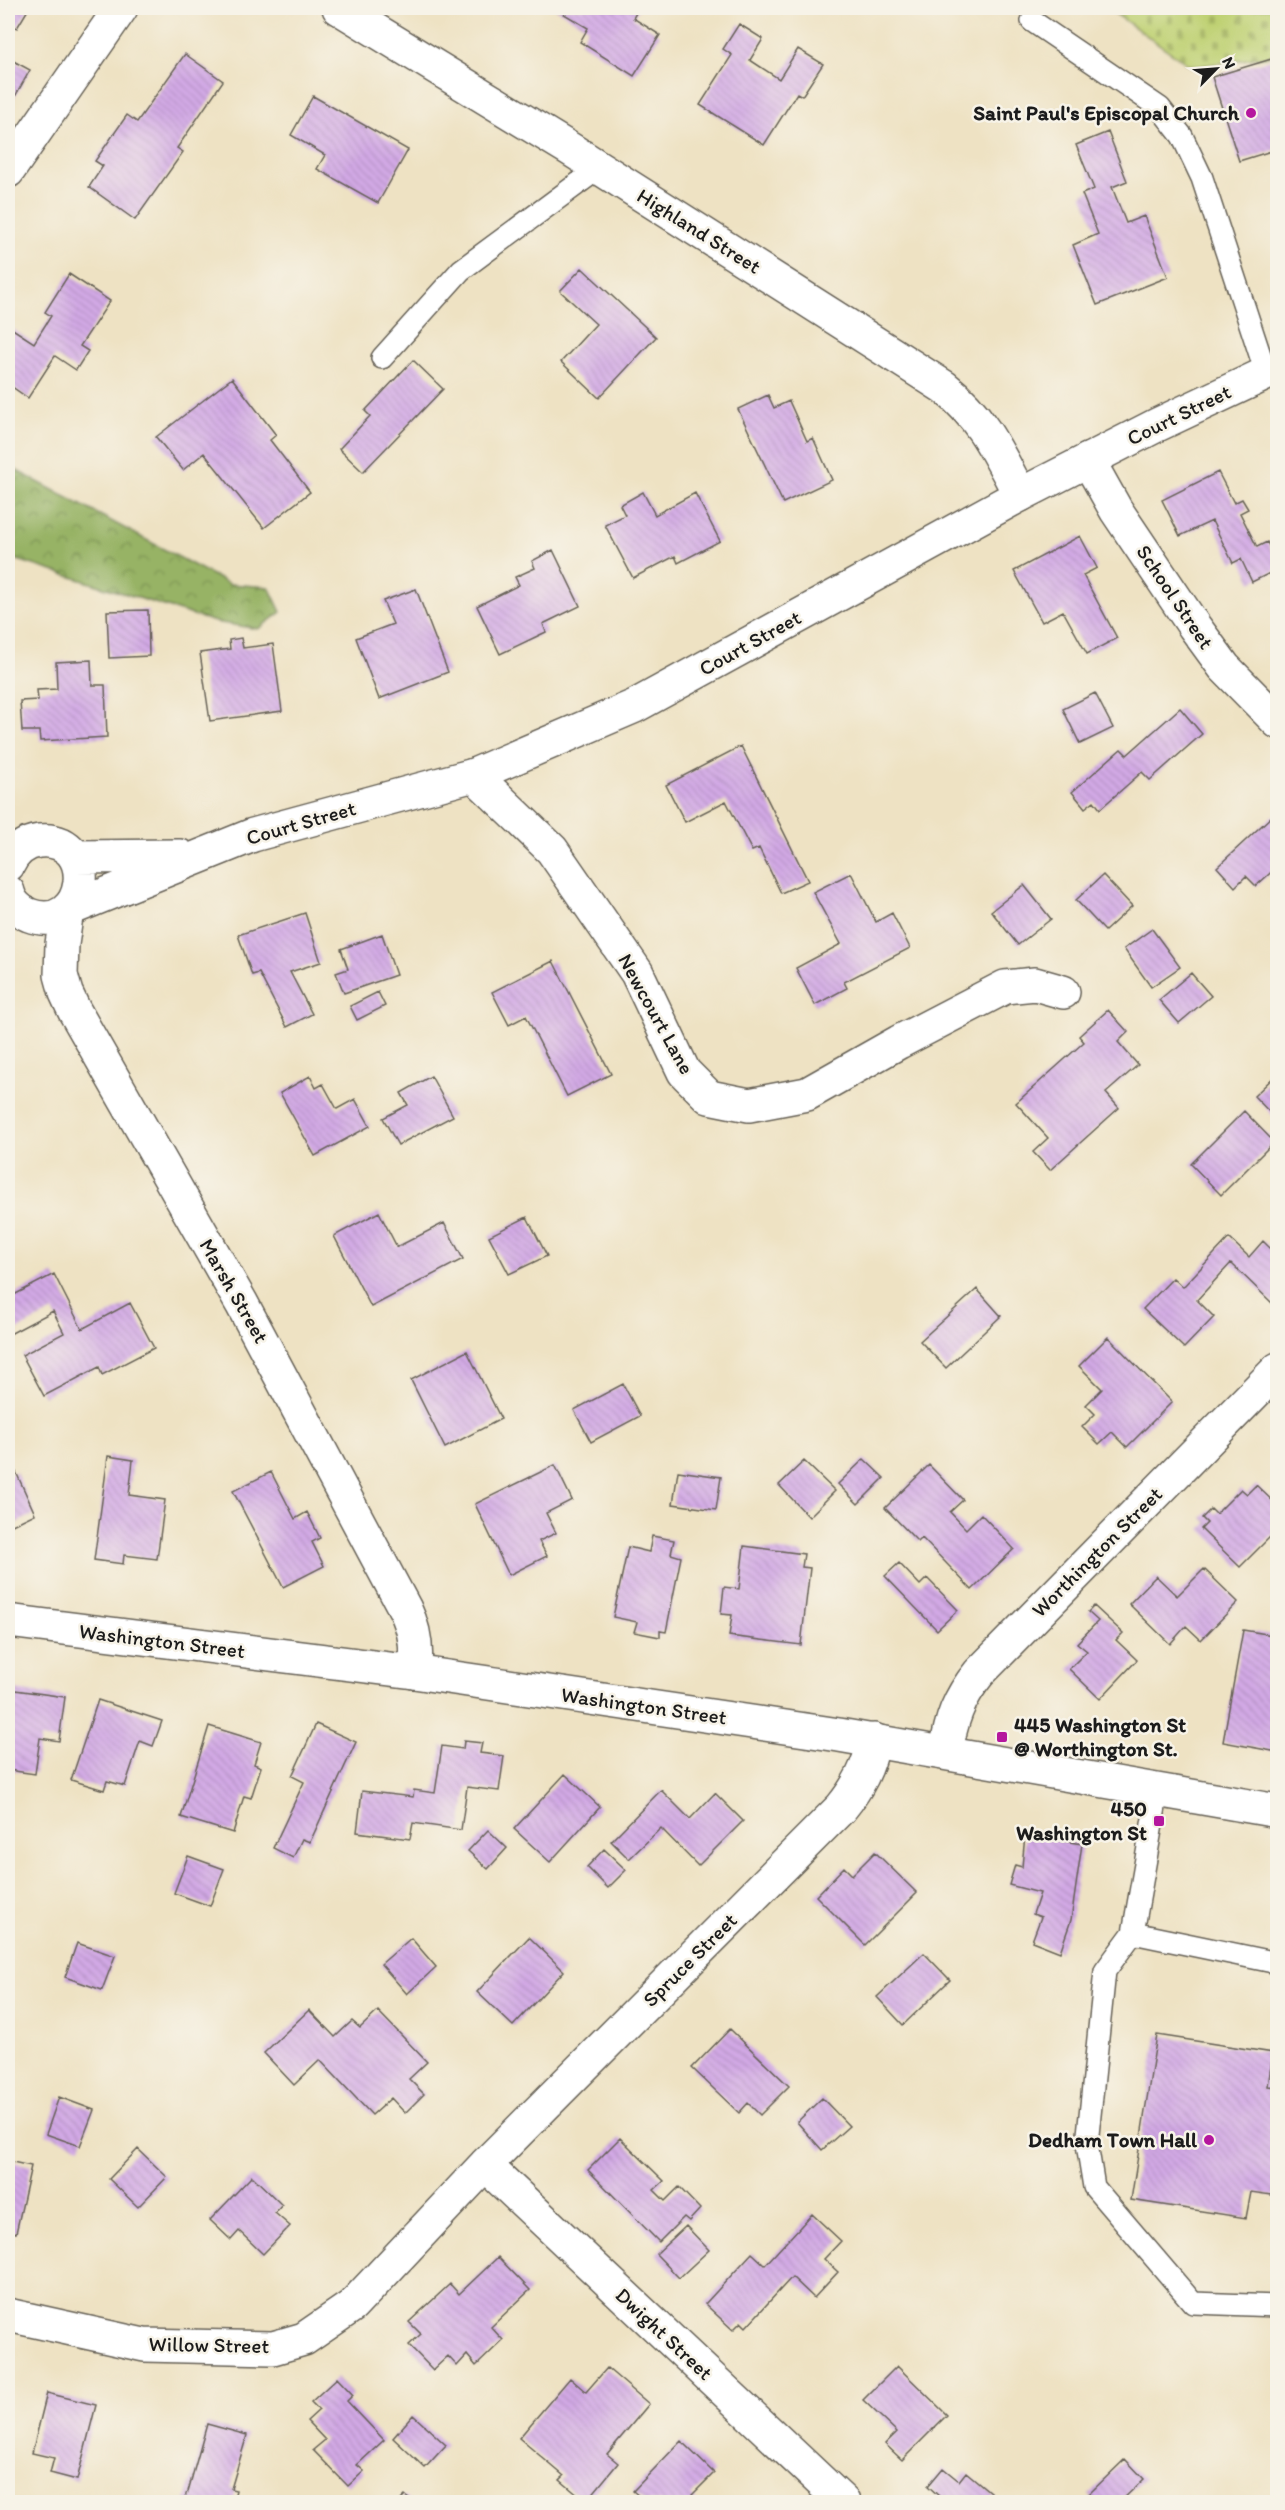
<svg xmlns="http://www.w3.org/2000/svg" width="1285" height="2510" font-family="Itim,sans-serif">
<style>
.forest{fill:url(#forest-crowns);stroke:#5a6840;stroke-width:1.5}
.cemetery{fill:url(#cemetery-stones);stroke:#6e7648;stroke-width:1.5}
.building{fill:url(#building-back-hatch)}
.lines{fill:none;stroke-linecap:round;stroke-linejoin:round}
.service-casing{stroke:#666156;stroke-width:24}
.minor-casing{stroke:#666156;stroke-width:36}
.tertiary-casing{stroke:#666156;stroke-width:36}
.secondary-casing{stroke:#666156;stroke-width:36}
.service{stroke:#fff;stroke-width:21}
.minor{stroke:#fff;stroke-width:33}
.tertiary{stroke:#fff;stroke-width:33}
.secondary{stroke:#fff;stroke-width:33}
.poi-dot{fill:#b5179e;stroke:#f7f3e8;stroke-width:2}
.labels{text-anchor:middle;stroke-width:5;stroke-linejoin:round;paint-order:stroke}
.poi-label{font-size:21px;font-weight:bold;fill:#1c1c1c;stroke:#f7f3e8;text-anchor:end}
.street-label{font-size:21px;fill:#1c1c1c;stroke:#f7f3e8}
</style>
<defs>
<pattern id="forest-crowns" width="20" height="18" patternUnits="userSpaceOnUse" patternTransform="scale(1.5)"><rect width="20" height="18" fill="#97b365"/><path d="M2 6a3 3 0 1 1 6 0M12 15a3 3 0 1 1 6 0" fill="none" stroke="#7a9152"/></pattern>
<pattern id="cemetery-stones" width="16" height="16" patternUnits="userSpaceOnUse" patternTransform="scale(1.5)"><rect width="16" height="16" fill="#bfd173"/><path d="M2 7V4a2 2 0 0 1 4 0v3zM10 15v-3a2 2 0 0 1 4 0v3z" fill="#a4b363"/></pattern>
<pattern id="building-back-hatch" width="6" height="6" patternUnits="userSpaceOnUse" patternTransform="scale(1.5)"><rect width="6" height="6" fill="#d2a9e5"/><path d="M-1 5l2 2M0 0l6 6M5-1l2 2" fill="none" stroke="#b491c4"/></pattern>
</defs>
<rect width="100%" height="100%" fill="#f7f3e8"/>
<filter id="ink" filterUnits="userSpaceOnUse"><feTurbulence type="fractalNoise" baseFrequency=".0167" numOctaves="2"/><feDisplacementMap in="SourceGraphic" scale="12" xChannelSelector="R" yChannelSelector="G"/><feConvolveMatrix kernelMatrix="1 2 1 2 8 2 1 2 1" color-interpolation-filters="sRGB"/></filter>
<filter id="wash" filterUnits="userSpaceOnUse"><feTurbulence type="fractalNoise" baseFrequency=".008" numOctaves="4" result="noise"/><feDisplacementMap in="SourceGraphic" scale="24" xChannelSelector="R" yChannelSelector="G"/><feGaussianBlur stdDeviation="1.35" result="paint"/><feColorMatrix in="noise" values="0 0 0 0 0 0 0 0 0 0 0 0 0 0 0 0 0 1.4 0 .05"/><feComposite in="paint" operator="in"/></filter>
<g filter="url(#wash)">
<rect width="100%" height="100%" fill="#eee2c3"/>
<path class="forest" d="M8,466L229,584L269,587L281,612L258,629L215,622L8,557Z"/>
<path class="cemetery" d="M1107,8H1277V55L1192,67Z"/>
<g id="blocks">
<path class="building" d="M8,8H29L17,28L8,23Z
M554,8H639L633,18L660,35L634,76L580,42L588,28Z
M739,24L763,39L750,60L779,79L798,49L823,64L802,96L797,93L764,145L700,105L732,55L723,49Z
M185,54L223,81L177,148L183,152L135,220L89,187L103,166L95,161L127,115L137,122Z
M1278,57V149L1239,161L1212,77Z
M8,58L30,70L8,109Z
M313,96L408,150L378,203L317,169L325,155L291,135Z
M1108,132L1127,181L1112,187L1126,223L1144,216L1168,277L1097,305L1073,245L1098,234L1082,194L1094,189L1076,145Z
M582,268L656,337L599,398L561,362L596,324L560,291Z
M69,274L110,301L80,346L88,351L76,370L55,356L28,398L8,384V326L34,343L51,316L45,312Z
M413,360L443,389L363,472L339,449L370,416L365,411Z
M232,378L276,435L270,440L310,492L264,528L204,453L183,470L156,437Z
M768,395L774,408L789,401L807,441L813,438L832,480L783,503L738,409Z
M1218,472L1234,503L1242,499L1248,509L1240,513L1257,547L1267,542L1278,563V569L1252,582L1241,559L1233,563L1212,521L1180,536L1162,500Z
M643,492L655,515L695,493L720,541L678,563L675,556L633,578L605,525L625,515L620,505Z
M1080,536L1097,568L1083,575L1117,638L1087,654L1063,611L1042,622L1014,571Z
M553,550L580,606L543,624L546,632L500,654L477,606L519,585L515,577L535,568L532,561Z
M416,589L448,672L379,699L356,638L393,624L383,601Z
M148,610L149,656L109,658L107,611Z
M241,638L243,648L273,644L282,711L210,721L200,653L230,649L229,640Z
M91,660L92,685H105L107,737L40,741L39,731H22L20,701L38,700L37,690L57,689L56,662Z
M1095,693L1113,728L1080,744L1063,709Z
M1180,708L1202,734L1150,780L1142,772L1100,809L1094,801L1085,808L1072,792L1121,749L1127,755Z
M741,746L808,881L781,893L759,848L752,851L726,801L685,822L666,785Z
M1273,815L1278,820V848L1275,850L1278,866L1256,886L1246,876L1235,887L1217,867Z
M851,873L876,922L892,913L910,948L844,982L847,988L815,1005L796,968L841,944L813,892Z
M1103,875L1132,906L1105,931L1076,900Z
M1024,885L1051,919L1018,945L991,911Z
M305,913L321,962L290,972L312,1014L287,1027L259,973L252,975L238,935Z
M1152,929L1180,967L1151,987L1124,949Z
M382,934L396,975L344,993L336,973L348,969L341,949Z
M553,961L611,1074L567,1096L526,1016L509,1025L492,992Z
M1191,973L1211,996L1179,1023L1159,1000Z
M378,992L385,1006L357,1020L350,1006Z
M1108,1010L1128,1032L1118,1042L1138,1065L1106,1093L1119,1108L1050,1170L1033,1152L1048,1138L1016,1103L1084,1042L1079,1036Z
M1278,1073V1121L1254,1096Z
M310,1076L316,1088L323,1084L337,1109L355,1099L370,1126L315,1156L280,1093Z
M431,1076L453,1116L398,1145L383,1118L408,1105L401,1093Z
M1244,1111L1274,1142L1221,1195L1191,1164Z
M379,1212L397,1247L444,1223L463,1259L371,1307L334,1236Z
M527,1217L547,1256L509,1274L489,1236Z
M1229,1238L1249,1257L1263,1241L1272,1250L1278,1243V1299L1273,1304L1231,1263L1197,1300L1214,1317L1184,1348L1143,1309L1173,1278L1183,1287Z
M54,1274L82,1329L130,1303L154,1348L102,1375L99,1367L44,1396L22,1355L64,1333L53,1311L8,1335V1298Z
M977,1289L1001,1316L946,1368L920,1341Z
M1108,1337L1172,1402L1127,1447L1112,1432L1099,1444L1082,1427L1095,1414L1086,1405L1102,1389L1079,1366Z
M467,1351L501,1419L445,1448L411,1380Z
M623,1384L640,1416L591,1442L574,1410Z
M108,1456L133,1460L129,1495L165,1500L157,1559L124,1555L123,1564L94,1560Z
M864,1459L884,1478L858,1504L838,1484Z
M804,1461L835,1491L809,1517L779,1485Z
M555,1465L572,1500L546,1513L556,1533L539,1541L547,1556L509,1575L475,1504Z
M929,1465L963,1500L950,1512L966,1529L981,1514L1014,1549L972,1590L922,1538L918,1542L885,1508Z
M678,1471L721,1477L716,1510L673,1504Z
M16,1472L35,1514L8,1527V1476Z
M271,1472L295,1519L307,1512L320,1538L312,1542L324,1566L283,1587L233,1491Z
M1256,1485L1278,1506V1515L1273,1520L1278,1525V1529L1240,1567L1201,1529L1207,1523L1202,1518L1211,1509L1216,1514L1241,1489L1247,1494Z
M652,1536L674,1540L671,1554L681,1557L666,1632L660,1631V1637L634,1632L637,1622L613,1617L628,1547L649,1552Z
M744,1546L804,1554L802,1567L810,1568L801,1645L729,1636L732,1615L721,1614L724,1587L739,1589Z
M899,1563L920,1585L927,1578L958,1610L937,1630L885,1576Z
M1204,1569L1238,1602L1201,1640L1186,1626L1170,1644L1129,1604L1156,1576L1177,1596Z
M1094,1606L1123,1633L1116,1640L1137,1660L1100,1699L1069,1669L1087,1651L1077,1643L1098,1621L1088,1612Z
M1243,1630L1278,1636V1752L1223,1742Z
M8,1689L65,1697L59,1741L40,1738L35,1774L8,1770L10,1743H8Z
M98,1700L162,1721L153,1746L140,1741L125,1786L107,1781L104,1790L71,1780Z
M316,1724L356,1742L310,1842L302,1839L293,1858L273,1848L304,1782L292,1776Z
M209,1726L261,1742L254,1764L261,1767L251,1798L244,1796L233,1833L181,1817Z
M464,1741L482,1743L480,1753L504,1756L499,1791L467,1787L461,1830L413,1823L410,1839L357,1832L362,1791L413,1797L414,1790L435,1793L442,1746L463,1749Z
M565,1774L600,1807L550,1862L514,1829Z
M661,1790L690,1819L715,1793L743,1821L698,1866L661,1828L629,1859L611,1841Z
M488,1830L507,1848L488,1869L468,1851Z
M1025,1835L1082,1844L1071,1920L1060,1952L1032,1941L1041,1917L1033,1914L1040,1893L1009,1885L1015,1865L1022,1867Z
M604,1849L626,1870L608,1888L587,1867Z
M875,1852L917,1893L865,1945L816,1896L844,1867L852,1875Z
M188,1856L224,1869L210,1906L174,1893Z
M529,1937L564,1971L513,2026L477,1992Z
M411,1938L436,1967L407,1994L381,1964Z
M77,1943L115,1956L102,1990L65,1977Z
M924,1953L950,1980L903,2025L877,1997Z
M309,2010L335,2037L352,2021L360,2028L378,2011L427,2062L409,2079L424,2094L405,2113L391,2098L372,2115L320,2060L294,2085L264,2053Z
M730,2029L789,2086L760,2115L748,2103L739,2113L692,2068Z
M1157,2035L1273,2053L1268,2086L1278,2087V2196L1251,2192L1246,2218L1131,2200Z
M59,2097L94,2110L80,2146L46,2134Z
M822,2098L849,2126L822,2150L797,2122Z
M620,2138L664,2181L654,2190L665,2201L679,2187L700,2209L689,2221L684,2217L659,2242L588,2170Z
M138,2149L167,2177L138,2207L109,2179Z
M8,2161L31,2166L16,2233L8,2231Z
M252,2176L282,2205L275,2213L290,2226L263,2254L239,2231L231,2240L210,2220Z
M812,2214L841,2241L824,2259L838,2272L814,2298L792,2277L746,2327L741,2322L733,2330L705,2304L752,2253L765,2265Z
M686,2226L709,2250L679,2278L656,2254Z
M498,2257L530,2290L491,2327L503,2340L476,2366L467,2355L457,2366L448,2356L433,2370L409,2345L421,2334L409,2322L450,2284L459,2294Z
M897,2366L947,2415L902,2460L885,2444L897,2432L863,2400Z
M607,2368L649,2404L607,2454L618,2463L586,2502L560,2480L564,2476L519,2438L570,2378L586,2392Z
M337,2378L353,2395L347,2401L384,2440L357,2465L364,2471L348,2486L313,2450L325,2440L307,2421L319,2410L311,2402Z
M47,2393L96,2405L77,2480L50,2473L54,2458L32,2453Z
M413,2415L446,2445L425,2468L393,2438Z
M207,2424L247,2435L231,2489L236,2490L233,2502H185Z
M681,2441L714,2473L691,2496L697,2502H646L633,2491Z
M1125,2459L1144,2479L1120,2502H1097L1089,2494Z
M943,2468L959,2481L966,2472L1002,2502H934L940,2497L928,2486Z
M405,2496L413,2502H399Z"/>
</g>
</g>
<g filter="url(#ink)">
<use href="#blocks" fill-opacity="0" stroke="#666156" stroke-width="1.5"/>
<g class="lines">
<defs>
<path id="service" d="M1032,21L1160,108L1182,136L1202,178L1266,373
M382,358L461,270L599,168
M1158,1790L1133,1933L1105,1971L1087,2144L1094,2187L1193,2303L1278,2306
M1133,1933L1278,1963"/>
<path id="minor" d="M339,8L570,149L944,387C982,417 998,453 1020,495
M8,171L121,8
M1088,460L1116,510L1194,626L1224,667L1278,722
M474,775L552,850L637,973L684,1072L709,1097L749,1105L807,1094L899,1042L1005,987L1035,984L1063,992
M67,910L62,944L61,975L66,993L74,1010L242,1304L405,1609C415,1630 418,1649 414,1672
M946,1752C951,1720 958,1699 979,1673L1278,1369
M485,2165L843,2502
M8,2315L144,2345L273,2348L304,2339L352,2306L485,2165L841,1808C858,1787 869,1767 874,1740"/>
<path id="tertiary" d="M75,857L180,856
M8,865C14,852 24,843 39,841C102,835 88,937 29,915C19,911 10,902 8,892
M67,910L253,835L474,775L635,706L1020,495L1157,425L1278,368"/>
<path id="secondary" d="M8,1621L414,1672L839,1735L1278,1811"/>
</defs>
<use href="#service" class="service-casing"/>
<use href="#minor" class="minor-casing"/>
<use href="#tertiary" class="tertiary-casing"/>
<use href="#secondary" class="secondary-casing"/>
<use href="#service" class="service"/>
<use href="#minor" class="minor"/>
<use href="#tertiary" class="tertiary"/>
<use href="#secondary" class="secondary"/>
</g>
</g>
<g class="poi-dot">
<circle cx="1251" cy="113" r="6"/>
<rect x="996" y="1731" width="12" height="12" rx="3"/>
<rect x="1153" y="1815" width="12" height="12" rx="3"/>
<circle cx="1209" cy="2140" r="6"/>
</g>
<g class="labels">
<g class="poi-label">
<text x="1239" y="120">Saint Paul's Episcopal Church</text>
<text x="1014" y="1732" text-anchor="start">445 Washington St<tspan x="1014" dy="24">@ Worthington St.</tspan></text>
<text x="1147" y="1816">450<tspan x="1147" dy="24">Washington St</tspan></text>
<text x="1197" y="2147">Dedham Town Hall</text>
</g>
<g class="street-label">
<text transform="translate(699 231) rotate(32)" y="7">Highland Street</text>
<text transform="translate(1179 415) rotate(-26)" y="7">Court Street</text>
<text transform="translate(1175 597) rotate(56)" y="7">School Street</text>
<text transform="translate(750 643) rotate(-29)" y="7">Court Street</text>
<text transform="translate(301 823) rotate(-16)" y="7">Court Street</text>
<text transform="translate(656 1014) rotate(61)" y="7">Newcourt Lane</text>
<text transform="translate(234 1291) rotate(60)" y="7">Marsh Street</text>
<text transform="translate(1097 1552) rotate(-45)" y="7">Worthington Street</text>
<text transform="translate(162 1641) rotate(7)" y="7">Washington Street</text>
<text transform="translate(644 1706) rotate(8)" y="7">Washington Street</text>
<text transform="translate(690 1960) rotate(-45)" y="7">Spruce Street</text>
<text transform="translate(664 2334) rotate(43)" y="7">Dwight Street</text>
<text transform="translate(209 2345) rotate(1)" y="7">Willow Street</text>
</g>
</g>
<rect width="1285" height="2510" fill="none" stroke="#f7f3e8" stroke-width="30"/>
<g transform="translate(1216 69) rotate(65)" stroke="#f7f3e8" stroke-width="4.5" paint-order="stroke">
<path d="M0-4.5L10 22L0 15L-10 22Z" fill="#1c1c1c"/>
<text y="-9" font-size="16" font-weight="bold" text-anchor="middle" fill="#1c1c1c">N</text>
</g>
</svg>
